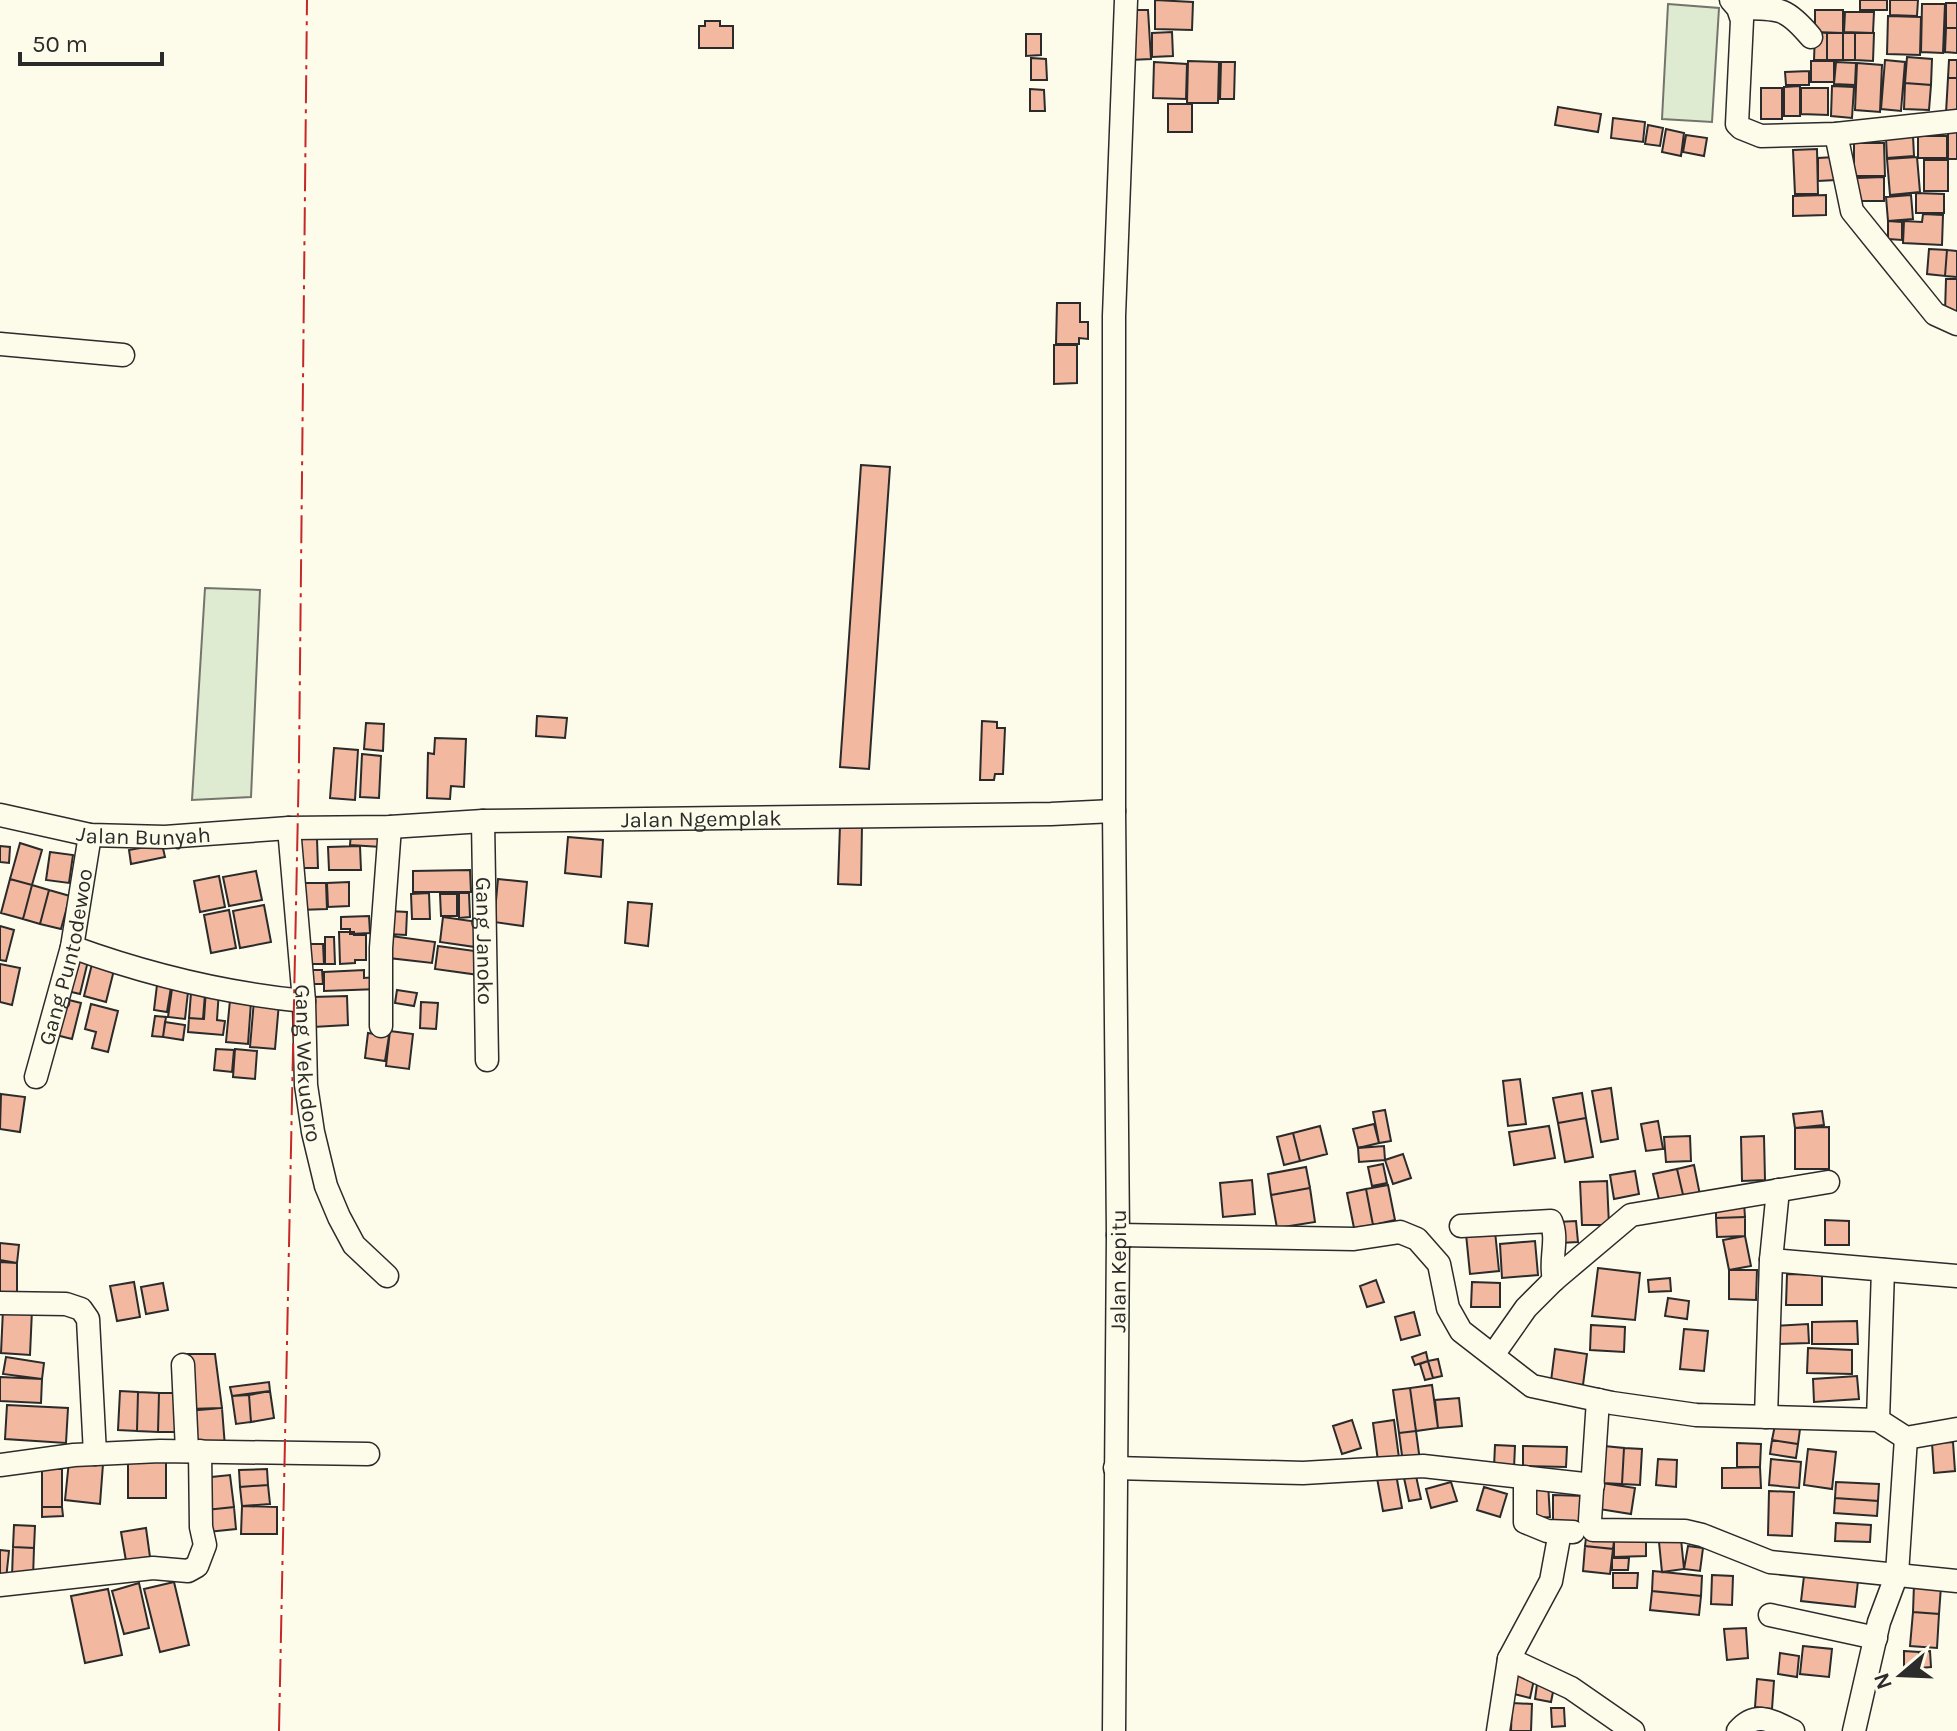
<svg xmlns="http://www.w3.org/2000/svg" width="1957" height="1731" font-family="Karla,sans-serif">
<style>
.green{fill:#deebd1;stroke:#74746e;stroke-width:2}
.building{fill:#f2b8a0;stroke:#2b2b2b;stroke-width:2}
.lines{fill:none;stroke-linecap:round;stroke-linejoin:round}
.minor-casing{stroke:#2b2b2b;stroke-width:25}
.minor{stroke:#fdfbea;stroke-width:22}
.power{stroke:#c62828;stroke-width:2;stroke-dasharray:28 6 4 6;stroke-linecap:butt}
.labels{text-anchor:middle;stroke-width:6;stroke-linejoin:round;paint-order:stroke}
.street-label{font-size:22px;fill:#2b2b2b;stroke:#fdfbea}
</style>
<rect width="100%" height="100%" fill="#fdfbea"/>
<path class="green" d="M1668,4L1719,8L1712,122L1662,119Z
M205,588L260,590L251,797L192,800Z"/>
<path class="building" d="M1155,0L1193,2L1192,30L1155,29Z
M1860,0H1887V10H1860Z
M1890,0H1918L1917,16L1890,15Z
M1946,3H1957V28H1946Z
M1922,4H1945L1943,53L1921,52Z
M1128,10H1148L1151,59L1130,60Z
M1815,10H1843V33L1815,32Z
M1845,12H1874L1873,33L1844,32Z
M1888,16L1921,17L1920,55L1887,54Z
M705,21H720V26H733V48H699V26H705Z
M1946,28H1957V53L1945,52Z
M1172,32L1173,56L1152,57V33Z
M1815,32L1827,33V60H1814Z
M1827,33H1843V60H1827Z
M1843,33H1855V60H1843Z
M1855,33H1874L1873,61L1855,60Z
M1026,34H1041V55L1026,56Z
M1907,57L1932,59L1931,85L1905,83Z
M1031,58L1046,59L1047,80H1031Z
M1885,60L1905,62L1901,111L1881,109Z
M1949,60H1957V78H1948Z
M1188,61L1219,62L1218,103H1187Z
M1811,61H1834V82H1811Z
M1154,62L1187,64L1186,99L1153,98Z
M1221,62H1235L1234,99H1220Z
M1836,62L1856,63L1855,85L1834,84Z
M1857,63L1882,65L1880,112L1855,110Z
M1809,71V85H1786L1785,72Z
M1948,78H1957V113H1946Z
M1905,83L1931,85L1929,110L1904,109Z
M1800,86V116H1784V87Z
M1832,86L1854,87L1852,118L1831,116Z
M1761,88H1782V119H1761Z
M1801,88H1828V115L1801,114Z
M1030,89L1044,90L1045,111H1030Z
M1168,104H1192V132H1168Z
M1558,107L1601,114L1598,132L1555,125Z
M1613,118L1645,122L1643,142L1611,138Z
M1648,125L1663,128L1660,146L1645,144Z
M1666,129L1684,133L1681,156L1662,152Z
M1948,130L1957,131V159H1948Z
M1686,135L1707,138L1704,156L1683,152Z
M1913,136L1914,156L1887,158L1886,138Z
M1918,136H1947V158H1918Z
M1854,143H1884L1885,176H1854Z
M1817,149L1818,194H1795L1793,150Z
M1835,157L1836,180L1818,181V158Z
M1917,157L1920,192L1890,195L1887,159Z
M1924,160H1948V191H1924Z
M1884,177V201H1857V178Z
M1916,193L1944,194V213H1916Z
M1826,195V215L1793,216V196Z
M1911,195L1913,219L1888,221L1886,197Z
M1923,214L1943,215L1942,245L1903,243L1904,221L1922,222Z
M1888,221L1902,222V240L1888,239Z
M1929,249L1947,250L1945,276L1927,274Z
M1947,250L1957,251V277L1945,276Z
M1946,279H1957V312H1945Z
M1057,303H1080V322H1088V339L1079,338V344H1056Z
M1054,345H1077V383L1054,384Z
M861,465L890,467L869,769L840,767Z
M537,716L567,718L565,738L536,736Z
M982,721L997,722V728H1005L1003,774H995L994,780H980Z
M366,723L384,724L383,751L364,749Z
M435,738L466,739L464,787L451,786L450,799L427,798L428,753L434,754Z
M334,748L358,750L355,800L330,798Z
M362,754L381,756L379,798L360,797Z
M840,825H862L861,885L838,884Z
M351,832L383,833L381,847L350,845Z
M568,837L603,840L601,877L565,873Z
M297,839H317L318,868H298Z
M20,843L42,850L32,885L10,879Z
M162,844L165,857L131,864L129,850Z
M0,846L10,847L9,863L0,862Z
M360,846L361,870H329L328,847Z
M50,852L73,855L69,883L46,880Z
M470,870L471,892H413V871Z
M256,871L262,900L229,906L223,877Z
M219,876L225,907L200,912L194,881Z
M10,879L32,885L23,919L1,913Z
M498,879L527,882L523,926L494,922Z
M349,882V906L328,907L327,883Z
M298,883H326L327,909L299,910Z
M32,885L49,890L40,924L23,919Z
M49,890L70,896L61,929L40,924Z
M429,893L430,919H412L411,894Z
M459,893H469L470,917L459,918Z
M440,894H457V916H441Z
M628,902L652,904L648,946L625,943Z
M264,905L271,942L240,948L233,911Z
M229,910L236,948L211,953L204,915Z
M389,911L407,912L406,935L388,934Z
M369,916L370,933L350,934V929H341V917Z
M443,917L478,922L475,947L440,942Z
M0,926L14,930L6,961L0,960Z
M339,932H354V935H366V960H355V963L340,964Z
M391,936L435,942L432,963L389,958Z
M325,937H334L335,964H325Z
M302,944H323L324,964H303Z
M438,946L482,952L479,975L435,969Z
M71,956L88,961L80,994L63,990Z
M0,964L20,968L12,1005L0,1002Z
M92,964L114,970L106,1002L84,996Z
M304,970H322L323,984H304Z
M364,970V978L378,977L379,989L324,991V972Z
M157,985L171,987L167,1012L154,1010Z
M172,989L188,992L185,1019L168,1017Z
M206,989L219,990L217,1020L225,1021L223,1035L188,1032L189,1018L204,1019Z
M397,990L417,993L414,1006L395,1003Z
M191,993L205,994L203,1019L189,1018Z
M347,996L348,1025L313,1027L312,997Z
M61,998L81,1003L72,1039L52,1034Z
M230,1000L251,1002L248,1044L226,1042Z
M254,1000L279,1003L275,1049L250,1047Z
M421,1002L438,1003L436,1029L420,1028Z
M91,1004L118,1011L108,1052L92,1048L96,1032L85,1029Z
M155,1016L166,1017L163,1037L152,1036Z
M165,1022L185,1025L183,1040L163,1037Z
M390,1031L413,1034L409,1069L386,1066Z
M368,1033L389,1036L385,1061L365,1058Z
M216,1049L234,1050L232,1072L214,1070Z
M235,1049L257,1051L255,1079L233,1077Z
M1520,1079L1526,1124L1508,1126L1503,1081Z
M1611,1088L1618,1139L1601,1142L1592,1091Z
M1582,1093L1586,1118L1558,1123L1553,1098Z
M1,1094L25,1097L20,1132L0,1129Z
M1385,1110L1391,1141L1379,1143L1373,1112Z
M1822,1111L1824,1125L1795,1128L1793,1114Z
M1586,1118L1593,1157L1565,1162L1558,1123Z
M1658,1121L1663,1149L1646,1151L1641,1124Z
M1374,1124L1379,1143L1358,1148L1353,1129Z
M1320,1126L1327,1154L1300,1161L1293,1133Z
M1549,1126L1555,1158L1514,1165L1509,1132Z
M1829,1127V1169H1795V1128Z
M1293,1133L1300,1161L1284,1165L1277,1137Z
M1690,1136L1691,1161L1666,1162L1664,1137Z
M1764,1136L1765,1180L1742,1181L1741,1137Z
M1384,1146L1385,1160L1359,1162L1358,1148Z
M1403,1154L1411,1178L1393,1184L1385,1160Z
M1383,1164L1387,1183L1372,1186L1368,1167Z
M1694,1165L1700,1195L1684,1199L1677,1169Z
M1306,1167L1310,1188L1271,1195L1268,1174Z
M1677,1169L1684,1199L1660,1204L1653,1174Z
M1635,1171L1639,1194L1614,1199L1610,1175Z
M1252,1180L1255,1214L1223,1217L1220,1183Z
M1607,1181L1609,1225H1582L1580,1182Z
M1388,1185L1395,1220L1373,1225L1366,1189Z
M1310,1188L1315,1222L1277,1228L1271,1195Z
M1366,1189L1373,1225L1354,1228L1347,1193Z
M1744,1203L1745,1217L1716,1218V1204Z
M1745,1217V1236L1717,1237L1716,1218Z
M1825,1220L1849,1221V1245H1825Z
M1576,1221L1578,1242L1559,1243L1557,1222Z
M1495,1231L1499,1271L1470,1274L1466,1234Z
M1745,1236L1751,1266L1729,1270L1723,1240Z
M1535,1241L1538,1275L1502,1278L1500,1244Z
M0,1243L19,1245L17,1263L0,1260Z
M0,1262L17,1263V1292H0Z
M1598,1268L1640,1273L1635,1320L1592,1316Z
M1729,1270H1757L1756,1300L1729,1299Z
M1787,1274L1822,1275V1305H1786Z
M1670,1278L1671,1291L1649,1292L1648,1280Z
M1376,1280L1384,1302L1367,1307L1360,1286Z
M134,1282L140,1317L117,1321L110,1286Z
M1472,1282L1500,1283V1307H1471Z
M163,1283L168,1310L146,1314L141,1287Z
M1668,1298L1689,1301L1687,1319L1665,1316Z
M3,1309L32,1310L30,1355L1,1353Z
M1414,1312L1420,1335L1401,1340L1395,1317Z
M1857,1321L1858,1344H1812V1322Z
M1808,1324L1809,1343L1774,1344L1773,1326Z
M1591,1325L1625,1327L1624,1352L1590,1350Z
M1684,1329L1708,1331L1704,1371L1680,1369Z
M1808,1348L1852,1350V1374L1807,1373Z
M1555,1349L1587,1354L1583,1385L1551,1381Z
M1426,1352L1428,1361L1415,1365L1412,1357Z
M185,1354H215L222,1408L188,1409Z
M6,1357L44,1363L42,1379L3,1374Z
M1438,1359L1442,1376L1433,1378L1428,1361Z
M1428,1361L1433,1378L1425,1380L1420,1364Z
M1857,1376L1859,1399L1814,1402L1813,1379Z
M0,1377L42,1379L41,1403L0,1401Z
M269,1382L270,1391L232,1396L230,1387Z
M1432,1385L1438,1428L1416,1431L1410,1388Z
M1410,1388L1416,1431L1399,1433L1393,1390Z
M120,1391L138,1392L137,1431L118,1430Z
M270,1391L274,1418L251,1422L249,1395Z
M138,1392L159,1393L158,1432L137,1431Z
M159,1393H177L176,1432H158Z
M249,1395L251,1422L236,1424L232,1396Z
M1459,1398L1462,1426L1438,1428L1435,1400Z
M7,1405L68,1408L66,1443L5,1439Z
M222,1408L225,1447L190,1449L187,1411Z
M1352,1420L1361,1448L1342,1454L1333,1426Z
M1394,1420L1399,1458L1378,1461L1373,1423Z
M1775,1425L1800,1429L1798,1444L1772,1440Z
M1416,1431L1420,1461L1403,1463L1399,1433Z
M1772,1440L1798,1444L1796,1458L1770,1454Z
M1953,1442L1955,1471L1934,1473L1932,1443Z
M1737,1443L1761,1444L1760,1467H1737Z
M1495,1445L1515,1446L1514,1468L1494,1467Z
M1523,1446L1567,1447L1566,1467L1523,1466Z
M1604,1446L1624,1448L1622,1484L1602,1483Z
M1624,1448L1642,1449L1640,1485L1622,1484Z
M1808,1449L1836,1452L1832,1489L1804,1485Z
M128,1458L166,1459V1498H128Z
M1658,1459L1677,1460L1676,1487L1656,1485Z
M1771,1459L1801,1462L1799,1488L1769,1485Z
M69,1461L103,1464L100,1504L65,1500Z
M1760,1467L1761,1488H1722V1468Z
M42,1469H62V1507H42Z
M267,1469L268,1485L240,1487L239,1470Z
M1396,1474L1402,1508L1383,1511L1377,1478Z
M230,1475L234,1507L206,1510L202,1478Z
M1416,1476L1421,1499L1409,1501L1404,1478Z
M1451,1482L1457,1501L1431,1508L1426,1489Z
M1836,1482L1879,1484L1878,1501L1835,1498Z
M1548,1483L1550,1517L1531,1518L1529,1484Z
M1602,1483L1635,1488L1631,1514L1599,1509Z
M268,1485L270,1504L242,1506L240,1487Z
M1484,1487L1507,1494L1500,1517L1477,1510Z
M1769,1491L1794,1492L1792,1536L1768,1535Z
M1553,1495L1585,1496L1584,1523L1553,1522Z
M1835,1498L1878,1501L1877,1516L1834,1513Z
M242,1506L277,1507V1534H241Z
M42,1507H62L63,1516L42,1517Z
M234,1507L236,1529L208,1532L206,1510Z
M1836,1523L1871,1525L1870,1542L1835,1541Z
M14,1525L35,1526L34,1548L13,1547Z
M146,1528L150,1557L126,1561L121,1532Z
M1586,1538L1614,1541L1613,1549L1585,1546Z
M1681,1539L1684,1569L1662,1572L1659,1542Z
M1646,1540V1556L1614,1557V1541Z
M1585,1546L1613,1549L1610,1574L1583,1571Z
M1688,1546L1703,1548L1700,1571L1684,1569Z
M13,1547L34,1548L33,1578L12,1577Z
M0,1550L9,1551L6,1579L0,1578Z
M1612,1558H1629L1628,1570H1612Z
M1653,1571L1702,1576L1701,1596L1652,1591Z
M1613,1573H1638L1637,1588H1613Z
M1712,1575L1733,1576L1732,1605L1711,1604Z
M1804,1576L1858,1581L1855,1607L1801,1601Z
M174,1582L189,1645L160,1652L144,1589Z
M139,1583L149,1628L124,1634L112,1591Z
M1914,1584L1941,1586L1939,1614L1913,1612Z
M108,1589L122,1655L85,1663L71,1596Z
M1652,1591L1701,1596L1699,1615L1650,1610Z
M1913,1612L1939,1614L1937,1648L1910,1646Z
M1746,1628L1748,1658L1727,1660L1724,1629Z
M1803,1646L1832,1649L1829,1677L1800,1674Z
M1904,1651L1919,1652L1918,1674L1904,1673Z
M1930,1651L1931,1667L1920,1668L1919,1652Z
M1780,1653L1799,1656L1797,1677L1778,1674Z
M1515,1671L1535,1675L1530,1698L1510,1693Z
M1757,1679L1774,1681L1772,1709L1755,1707Z
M1537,1684L1554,1687L1551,1702L1535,1699Z
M1512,1703L1532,1704L1531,1731H1511Z
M1551,1708H1564L1565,1726L1552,1727Z"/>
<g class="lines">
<defs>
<g id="minor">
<path d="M1731,0L1738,8L1742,20L1737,124L1741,128L1761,136L1836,134L1957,121"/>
<path d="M1738,8C1778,9 1784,5 1811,37"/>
<path d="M1836,134L1852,211L1935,314L1957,324"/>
<path d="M0,344L123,355"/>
<path id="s1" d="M0,815L90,835L165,837L289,828L390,827L483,821L1051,814L1114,811"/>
<path id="s2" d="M483,821L487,1060"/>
<path id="s3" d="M289,828L304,1001L306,1085L313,1132L326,1186L339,1217L354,1245L387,1276"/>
<path d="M72,947C149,975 223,993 304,1001"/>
<path d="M381,1026V948L390,827"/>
<path id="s4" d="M36,1077L72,947L90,835"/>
<path d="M1461,1226L1551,1221C1559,1240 1549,1260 1554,1280"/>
<path d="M1118,1235L1354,1239L1400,1232L1417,1239L1439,1264L1448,1308L1461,1331L1532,1386L1612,1403L1696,1415L1878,1420L1906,1438L1957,1429"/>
<path d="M1771,1260L1957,1276"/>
<path d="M0,1303L66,1304L81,1309L88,1319L95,1454"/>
<path d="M1493,1355L1526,1308L1554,1280L1631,1215L1828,1182"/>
<path d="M183,1365L187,1451"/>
<path d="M1598,1400L1590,1520L1593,1530L1685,1531L1702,1535L1770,1562L1957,1581"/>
<path d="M1766,1417L1771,1260L1778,1190"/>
<path d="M1878,1420L1883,1270"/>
<path d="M0,1465L74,1455L160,1451L368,1454"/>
<path d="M1115,1468L1303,1473L1423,1466L1593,1485"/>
<path d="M1525,1477V1522L1547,1531L1573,1532"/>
<path d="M0,1585L153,1568L188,1571L197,1566L205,1545L201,1527L200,1451"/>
<path d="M1770,1615L1876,1638"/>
<path d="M1509,1659L1571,1688L1633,1731"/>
<path id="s5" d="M1114,1731L1118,1235L1114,811V316L1126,0"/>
<path d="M1498,1731L1509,1659L1551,1581L1560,1532"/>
<path d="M1738,1731C1756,1710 1772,1721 1793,1731"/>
<path d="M1854,1731L1879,1622L1897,1574L1906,1438"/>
</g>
</defs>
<use href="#minor" class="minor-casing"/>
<use href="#minor" class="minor"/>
<path class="power" d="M279,1731L299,760L307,0"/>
</g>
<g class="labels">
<g class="street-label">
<text dy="8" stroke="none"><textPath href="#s1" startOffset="704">Jalan Ngemplak</textPath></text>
<text dy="8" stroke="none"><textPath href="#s1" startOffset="146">Jalan Bunyah</textPath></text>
<text dy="8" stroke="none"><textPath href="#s2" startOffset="120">Gang Janoko</textPath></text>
<text dy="8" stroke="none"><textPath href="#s4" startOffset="124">Gang Puntodewoo</textPath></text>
<text dy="8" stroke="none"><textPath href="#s3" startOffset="236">Gang Wekudoro</textPath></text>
<text dy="8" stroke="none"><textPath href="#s5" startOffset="460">Jalan Kepitu</textPath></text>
</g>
</g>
<g transform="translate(1901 1675) rotate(251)" stroke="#fdfbea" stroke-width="6" paint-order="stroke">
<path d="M0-6L14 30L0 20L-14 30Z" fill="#2b2b2b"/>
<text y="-12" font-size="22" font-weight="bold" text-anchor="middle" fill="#2b2b2b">N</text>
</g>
<path d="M20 52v12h142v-12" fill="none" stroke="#2b2b2b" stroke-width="4"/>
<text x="32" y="52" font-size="24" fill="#2b2b2b" stroke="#fdfbea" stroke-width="6" paint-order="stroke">50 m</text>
</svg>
